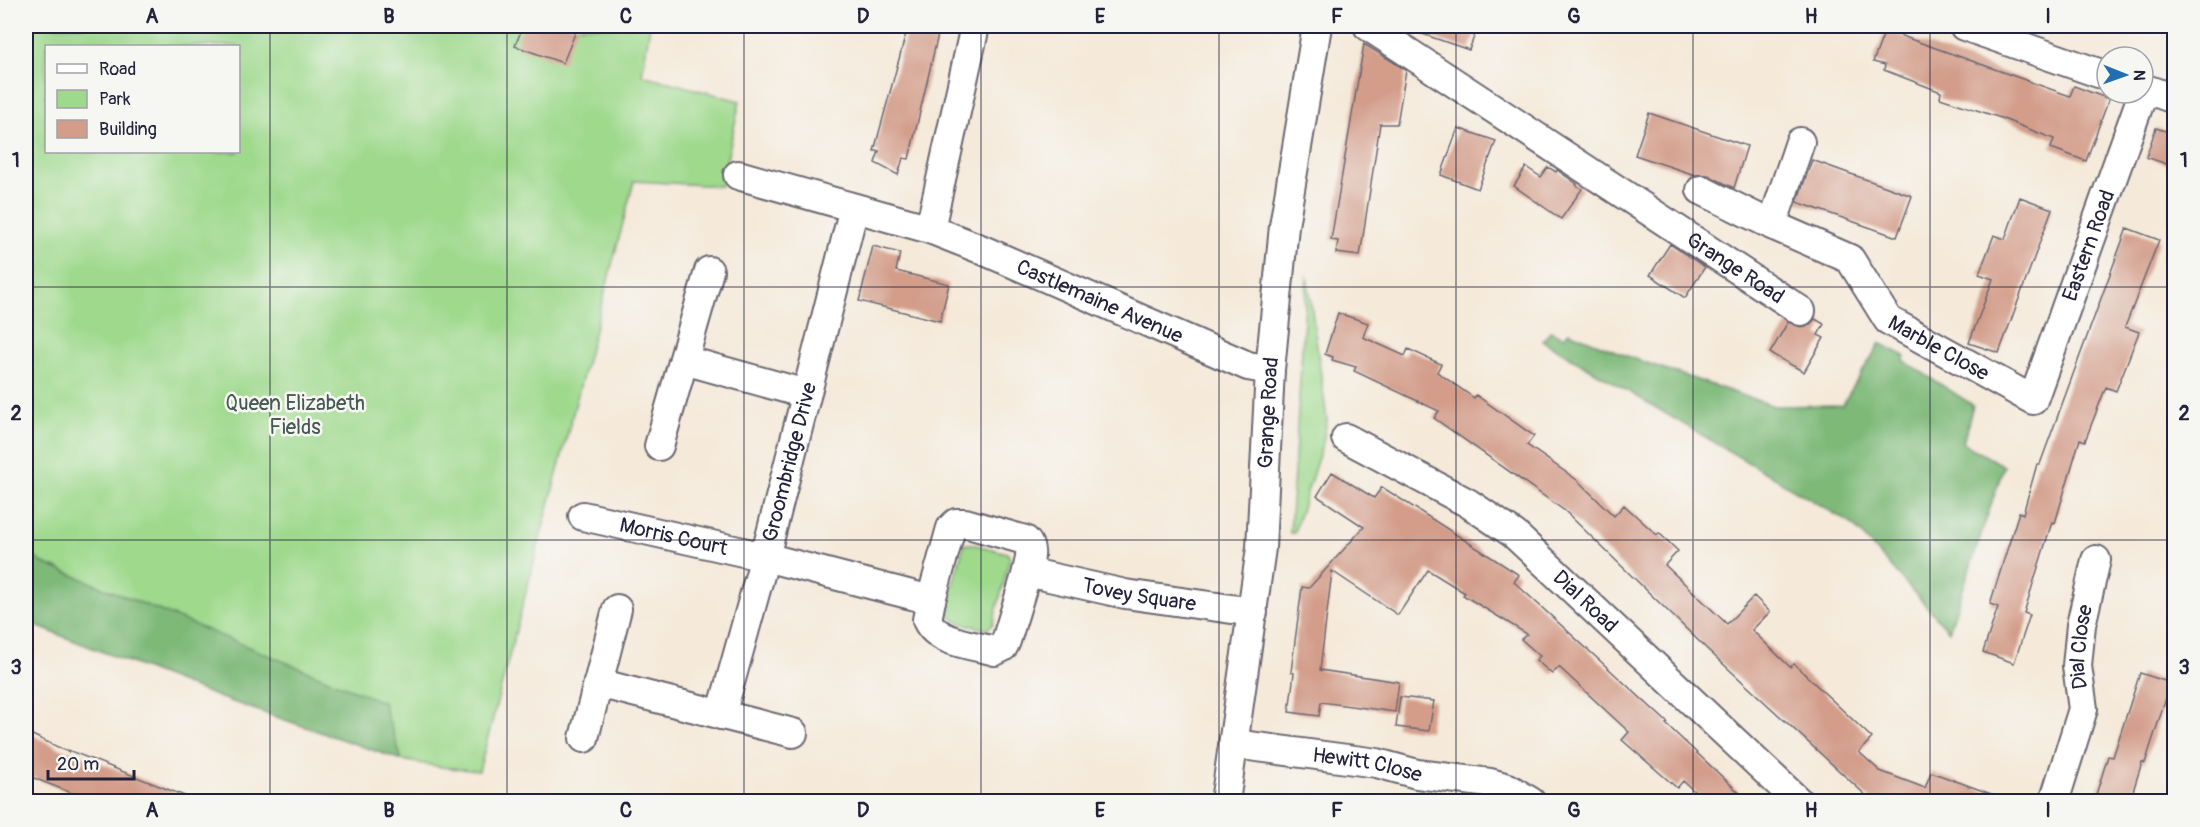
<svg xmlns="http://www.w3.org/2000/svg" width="2200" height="827" font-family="Pangolin,sans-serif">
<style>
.green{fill:#9ed98c;stroke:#607e64;stroke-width:1.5;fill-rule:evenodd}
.forest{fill:#7eb978;stroke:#506e5a;stroke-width:1.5}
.building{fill:#d39d8a}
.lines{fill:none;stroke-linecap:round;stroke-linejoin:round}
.minor-casing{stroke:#6c6872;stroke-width:32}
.minor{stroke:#fff;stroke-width:28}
.grid{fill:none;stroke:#22223b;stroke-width:1.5;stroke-opacity:0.55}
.labels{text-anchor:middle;stroke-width:5;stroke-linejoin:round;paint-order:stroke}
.street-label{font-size:21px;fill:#22223b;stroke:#f6f6f2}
.park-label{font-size:21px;fill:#475953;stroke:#f6f6f2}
.neatline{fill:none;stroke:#22223b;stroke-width:2}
.grid-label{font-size:20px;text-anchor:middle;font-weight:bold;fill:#22223b}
</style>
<rect width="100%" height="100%" fill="#f6f6f2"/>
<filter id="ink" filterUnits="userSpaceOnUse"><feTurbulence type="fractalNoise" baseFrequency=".0167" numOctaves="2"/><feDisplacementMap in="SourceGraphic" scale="12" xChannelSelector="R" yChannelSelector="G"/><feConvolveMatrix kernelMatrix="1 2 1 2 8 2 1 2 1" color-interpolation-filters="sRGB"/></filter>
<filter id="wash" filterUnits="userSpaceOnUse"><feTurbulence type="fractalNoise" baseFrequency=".008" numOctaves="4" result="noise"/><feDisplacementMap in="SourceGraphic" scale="24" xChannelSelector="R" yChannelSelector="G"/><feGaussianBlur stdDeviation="1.35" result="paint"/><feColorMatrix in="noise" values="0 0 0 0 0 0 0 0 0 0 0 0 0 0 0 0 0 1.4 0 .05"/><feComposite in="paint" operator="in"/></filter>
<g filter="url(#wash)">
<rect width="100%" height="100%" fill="#f5e9d9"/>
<path class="green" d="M26,26H650L642,75L740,101L721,186L634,181L479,771L441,767L402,760L221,698L26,622ZM46,46H238V152H46Z
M1307,274L1327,420L1323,442L1294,533H1290Z
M972,544L1007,553L1010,558L993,624L987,629C972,626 952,625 946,609L963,548L966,544Z"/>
<path class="forest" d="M1550,331L1564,337L1569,332L1632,358L1774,406L1842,405L1880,343L1905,356L1904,361L1973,405L1963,443L2004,466L1949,631L1852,524L1543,341Z
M26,551L41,562L383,702L402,760L221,698L26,622Z"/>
<g id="blocks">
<path class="building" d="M523,26H578L563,63L515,46Z
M908,26H940L909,159L903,158L898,175L875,163L879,151H874Z
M1409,26H1478L1469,50L1408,29Z
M1885,30L2070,96L2074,86L2109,99L2086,161L2051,148L2054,139L1998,117L1940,98L1941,92L1884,70L1885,65L1873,62Z
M1364,44L1406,70L1397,124H1380L1360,256L1336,253L1338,241L1331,240Z
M1649,113L1747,146L1734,188L1708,175H1695L1635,155Z
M1458,128L1496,141L1478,189L1441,175Z
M2156,128L2175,134V167L2146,157Z
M1812,160L1912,196L1897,237L1797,202Z
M1526,167L1541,177L1548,167L1556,172L1557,170L1577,184L1576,185L1582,189L1561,219L1514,186Z
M2020,197L2052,209L1999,353L1969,343L1993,279L1979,274L1994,235L2005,239Z
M2127,228L2159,240L2125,327L2139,332L2116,391L2106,387L2085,441L2080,439L2055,523L2052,522L2024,613L2030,615L2014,663L1983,652L1998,607L1990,604L2019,512L2023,514L2037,464H2040Z
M1670,244L1705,267L1685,298L1650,275Z
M873,246L900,253L896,271L949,284L940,321L859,301Z
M1338,313L1368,323L1363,337L1405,356L1408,349L1441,364L1437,372L1474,398L1476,395L1534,436L1527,445L1577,480L1614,516L1624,505L1657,535L1659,533L1678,551L1665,565L1727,624L1754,596L1770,612L1752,630L1790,667L1794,664L1872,738L1859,752L1880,771L1925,788L1931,772L2005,799L2004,801H1872L1708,650L1565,511L1434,418L1439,411L1354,371L1356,367L1332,360L1333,357L1325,354Z
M1815,319L1824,324L1818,335L1824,338L1804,372L1770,353L1788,322L1801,327L1809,325Z
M1332,472L1374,498L1382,487L1519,575L1514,582L1668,723L1666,724L1748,801H1705L1683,781L1677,788L1622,740L1629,732L1559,667L1552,674L1536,660L1540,656L1521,639L1527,634L1463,595L1465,593L1428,570L1398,615L1332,571L1320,670L1399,682L1395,712L1321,702L1319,716L1289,712L1294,673L1291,672L1302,587L1309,588L1364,527L1317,496Z
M2140,673L2171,683L2145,763L2142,762L2130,801H2094L2108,756L2113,757Z
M1400,697L1434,701L1429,731L1396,727Z
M26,732L68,752V750L195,800V801H92L26,775Z"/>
</g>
</g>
<g filter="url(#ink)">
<use href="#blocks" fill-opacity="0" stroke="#6c6872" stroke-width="1.5"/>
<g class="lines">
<defs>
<g id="minor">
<path id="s1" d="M1368,26L1801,311"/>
<path d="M1964,26L2107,76"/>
<path d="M2143,88L2174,99"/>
<path id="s2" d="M738,175L930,229L978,248L1248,366L1270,370"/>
<path id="s3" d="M1701,190L1772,225L1850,259L1888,320L2033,400L2143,93"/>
<path d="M1772,225L1800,142"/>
<path d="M930,229L975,26"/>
<path d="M684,360L806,394"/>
<path id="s4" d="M1346,438L1468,503L1514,534L1799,802"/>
<path d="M659,446L709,271"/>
<path id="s5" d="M583,516L765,557L931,600L927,620C937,643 974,645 995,651L1003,647L1006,641L1027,572L1125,594L1253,612"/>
<path d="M931,600L951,528L956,523H965L1025,540C1034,549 1029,561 1027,572"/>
<path d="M598,683L793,733"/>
<path id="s6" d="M721,715L765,557L854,208"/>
<path d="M584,738L617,609"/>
<path id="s7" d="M1234,744L1377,763L1417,774L1490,783L1508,788L1531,802"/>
<path id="s8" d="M1225,802L1261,548L1270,370L1284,226L1317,26"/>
<path id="s9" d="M2054,802L2083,709L2077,666L2081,625L2096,560"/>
</g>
</defs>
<use href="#minor" class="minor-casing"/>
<use href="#minor" class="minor"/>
</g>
</g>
<path class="grid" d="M270,26V802M507,26V802M744,26V802M981,26V802M1219,26V802M1456,26V802M1693,26V802M1930,26V802M26,287H2174M26,540H2174"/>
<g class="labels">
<g class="street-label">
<text dy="7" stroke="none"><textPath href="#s3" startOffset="566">Eastern Road</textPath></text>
<text dy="7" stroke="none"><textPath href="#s1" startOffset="440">Grange Road</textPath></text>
<text dy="7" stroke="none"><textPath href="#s2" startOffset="384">Castlemaine Avenue</textPath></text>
<text dy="7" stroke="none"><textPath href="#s3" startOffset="294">Marble Close</textPath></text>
<text dy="7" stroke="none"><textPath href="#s8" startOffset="392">Grange Road</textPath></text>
<text dy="7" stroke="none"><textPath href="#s6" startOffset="262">Groombridge Drive</textPath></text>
<text dy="7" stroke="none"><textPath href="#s5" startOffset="93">Morris Court</textPath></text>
<text dy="7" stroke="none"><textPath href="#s5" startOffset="658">Tovey Square</textPath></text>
<text dy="7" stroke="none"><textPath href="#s4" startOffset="292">Dial Road</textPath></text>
<text dy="7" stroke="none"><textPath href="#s9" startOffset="160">Dial Close</textPath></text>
<text dy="7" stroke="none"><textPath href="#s7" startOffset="135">Hewitt Close</textPath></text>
</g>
<g class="park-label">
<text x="295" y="410">Queen Elizabeth<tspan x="295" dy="24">Fields</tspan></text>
</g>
</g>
<rect width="2200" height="827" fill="none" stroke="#f6f6f2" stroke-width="66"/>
<rect x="45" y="45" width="195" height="108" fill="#f6f6f2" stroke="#a1a1a9" stroke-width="1.5"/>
<rect x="57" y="64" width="30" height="9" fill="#ffffff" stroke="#a1a1a9" stroke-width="1.5"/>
<text x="99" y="75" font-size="18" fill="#22223b">Road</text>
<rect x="57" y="90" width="30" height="18" fill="#9ed98c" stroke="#a1a1a9" stroke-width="1.5"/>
<text x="99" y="105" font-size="18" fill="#22223b">Park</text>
<rect x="57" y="120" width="30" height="18" fill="#d39d8a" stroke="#a1a1a9" stroke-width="1.5"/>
<text x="99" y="135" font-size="18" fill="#22223b">Building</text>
<g transform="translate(2125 75) rotate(91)"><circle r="28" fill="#f6f6f2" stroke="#a1a1a9" stroke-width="1.5"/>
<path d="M0-4.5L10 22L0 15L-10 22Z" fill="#1f6fb2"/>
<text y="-9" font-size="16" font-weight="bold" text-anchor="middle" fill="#22223b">N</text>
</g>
<path d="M48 770v9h86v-9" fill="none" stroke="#22223b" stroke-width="3"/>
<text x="57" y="770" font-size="18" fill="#22223b" stroke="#f6f6f2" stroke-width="4.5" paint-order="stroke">20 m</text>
<rect x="33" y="33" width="2134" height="761" class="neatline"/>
<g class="grid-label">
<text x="152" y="23">A</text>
<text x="389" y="23">B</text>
<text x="626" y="23">C</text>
<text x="863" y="23">D</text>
<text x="1100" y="23">E</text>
<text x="1337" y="23">F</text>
<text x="1574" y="23">G</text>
<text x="1811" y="23">H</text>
<text x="2048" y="23">I</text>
<text x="16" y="167">1</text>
<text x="2184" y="167">1</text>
<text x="16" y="420">2</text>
<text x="2184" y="420">2</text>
<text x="16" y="674">3</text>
<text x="2184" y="674">3</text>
<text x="152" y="817">A</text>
<text x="389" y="817">B</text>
<text x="626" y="817">C</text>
<text x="863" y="817">D</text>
<text x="1100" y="817">E</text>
<text x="1337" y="817">F</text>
<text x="1574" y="817">G</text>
<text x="1811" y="817">H</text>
<text x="2048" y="817">I</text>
</g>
</svg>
